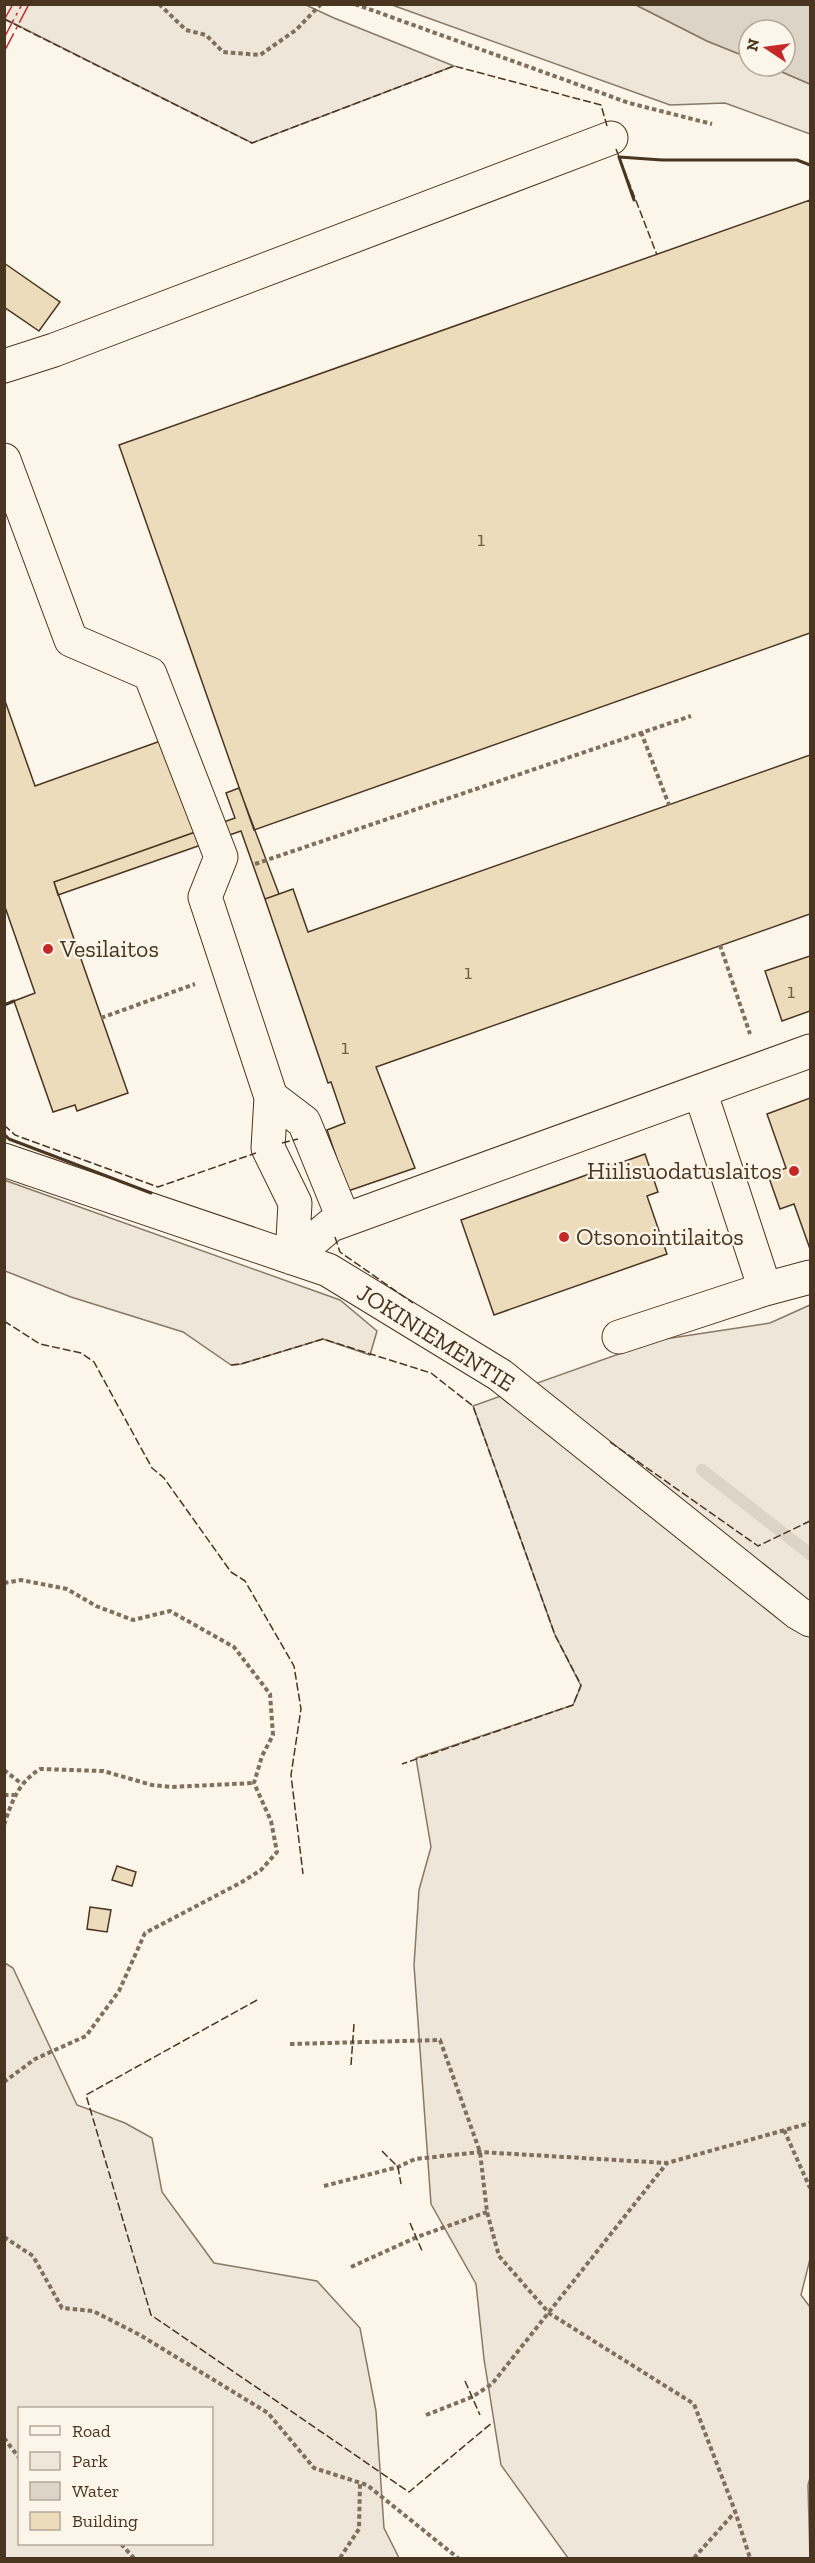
<svg xmlns="http://www.w3.org/2000/svg" width="815" height="2563" font-family="'Zilla Slab',serif">
<style>
.green{fill:#ede6d9;stroke:#887966;stroke-width:1.5;fill-rule:evenodd}
.water{fill:#dcd4c6;stroke:#887966;stroke-width:1.5}
.lines{fill:none;stroke-linecap:round;stroke-linejoin:round}
.stream{stroke:#dcd4c6;stroke-width:12}
.building{fill:#ecdcbc;stroke:#4a3520;stroke-width:1.5}
.minor-casing{stroke:#4a3520;stroke-width:35}
.path{stroke:#7f6f5c;stroke-width:4;stroke-dasharray:4.5 3;stroke-linecap:butt}
.minor{stroke:#fbf6e9;stroke-width:33}
.fence{stroke:#4a3520;stroke-width:1.5;stroke-dasharray:8 3;stroke-linecap:butt}
.wall{stroke:#4a3520;stroke-width:3}
.power{stroke:#c62828;stroke-width:1.5;stroke-dasharray:21 4.5 3 4.5;stroke-linecap:butt}
.poi-dot{fill:#c62828;stroke:#fbf6e9;stroke-width:2}
.labels{text-anchor:middle;stroke-width:4.5;stroke-linejoin:round;paint-order:stroke}
.number-label{font-size:21px;fill:#725f47}
.poi-label{font-size:24px;fill:#4a3520;stroke:#fbf6e9;text-anchor:start}
.street-label{font-size:24px;fill:#4a3520;stroke:#fbf6e9}
</style>
<rect width="100%" height="100%" fill="#fbf6e9"/>
<path class="green" d="M4,5H306L334,18L454,66L252,143L5,19Z
M392,5H636L707,41L749,58V66H768L810,84V134L725,103L670,105Z
M4,1180L340,1300L377,1331L370,1355L323,1339L241,1364L231,1365L183,1332L71,1297L5,1271Z
M810,1305V2259L801,2295L810,2307V2478L808,2485L810,2558H568L501,2465L484,2359L476,2284L431,2204L414,1965L419,1890L431,1847L416,1758L573,1705L581,1686L555,1635L473,1406L658,1340L770,1323Z
M5,1963L13,1968L77,2105L125,2123L152,2138L162,2192L214,2263L317,2281L360,2328L376,2411L384,2528L399,2558H5ZM212,2408V2544H20V2408Z"/>
<path class="water" d="M636,5H810V84L768,66H785V30H749V58L707,41Z"/>
<g class="lines">
<path class="stream" d="M702,1470L810,1554"/>
</g>
<path class="building" d="M810,200V633L254,830L119,445Z
M4,263L60,302L39,331L4,307Z
M4,698L35,786L166,739L198,831L54,882L128,1093L77,1111L75,1105L53,1112L14,1001L35,993L4,904Z
M810,755V914L376,1067L415,1168L348,1191L327,1130L345,1123L331,1082L328,1083L265,899L293,889L308,932Z
M239,788L279,894L265,899L241,831L58,895L54,882L235,818L226,793Z
M810,956V1011L782,1021L765,971Z
M810,1098V1249L794,1204L780,1209L768,1175L786,1168L767,1114Z
M645,1154L658,1192L647,1196L667,1254L494,1315L461,1220Z
M117,1866L136,1872L132,1886L112,1880Z
M90,1907L111,1910L107,1932L87,1929Z"/>
<g class="lines">
<defs>
<path id="minor" d="M4,366L54,350L611,138
M4,460L71,640L150,674L221,857L205,897L271,1097L268,1148L295,1203L292,1258L331,1225L810,1051
M700,1091L765,1289
M271,1097L304,1122L344,1220
M4,1160L328,1270L500,1375L798,1613L810,1620
M619,1337L765,1289L810,1277"/>
</defs>
<use href="#minor" class="minor-casing"/>
<path class="path" d="M159,4L186,30L206,35L223,52L260,55L296,30L321,4
M355,4L629,103L712,124
M641,732L669,805
M255,864L691,716
M720,945L750,1034
M101,1018L195,984
M4,1583L21,1580L67,1589L96,1606L133,1620L170,1611L234,1647L270,1694L273,1735L262,1756L254,1783L271,1821L277,1852L261,1870L242,1882L145,1933L119,1991L86,2036L35,2059L4,2082
M4,1770L22,1784
M4,1795H14
M4,1825C12,1801 18,1783 40,1769L103,1771L152,1785L171,1787L254,1783
M290,2044L440,2040L480,2152L487,2212L499,2256L549,2313L694,2404L735,2511L750,2558
M784,2130L810,2188
M324,2186L398,2167L415,2159L480,2152L667,2163L810,2123
M4,2237L33,2256L62,2308L93,2311L140,2335L268,2413L314,2468L367,2485L458,2558
M351,2267L417,2237L487,2212
M426,2415L472,2397L492,2384L667,2163
M4,2438L20,2459
M121,2544L134,2558
M340,2558L359,2529L360,2483
M694,2558L735,2512"/>
<use href="#minor" class="minor"/>
<path class="fence" d="M4,19L252,143L454,66L601,105L607,126
M616,149L657,255
M4,1125L15,1135L158,1187L256,1153
M282,1143L298,1139
M335,1237L340,1252L413,1303
M4,1321L40,1344L81,1353L94,1362L152,1468L164,1478L231,1572L245,1581L294,1666L301,1709L291,1775L303,1874
M231,1365L241,1364L323,1339L431,1373L473,1406L555,1635L581,1685L573,1705L402,1764
M610,1442L758,1546L810,1521
M257,2000L86,2095L151,2315L409,2492L493,2422
M351,2065L354,2024
M382,2151L398,2167L401,2184
M410,2223L423,2253
M465,2381L480,2415"/>
<path class="wall" d="M634,200L619,157L662,160H797L810,165
M4,1005L14,1001
M4,1134L9,1139L151,1193"/>
<path class="power" d="M4,20L13,4
M4,38L22,4
M4,52L29,4"/>
</g>
<g class="poi-dot">
<circle cx="48" cy="949" r="6"/>
<circle cx="794" cy="1171" r="6"/>
<circle cx="564" cy="1237" r="6"/>
</g>
<g class="labels">
<g class="number-label">
<text x="481" y="546">1</text>
<text x="468" y="979">1</text>
<text x="791" y="998">1</text>
<text x="345" y="1054">1</text>
</g>
<g class="poi-label">
<text x="60" y="957">Vesilaitos</text>
<text x="782" y="1179" text-anchor="end">Hiilisuodatuslaitos</text>
<text x="576" y="1245">Otsonointilaitos</text>
</g>
<g class="street-label">
<text transform="translate(436 1338) rotate(32)" y="8">JOKINIEMENTIE</text>
</g>
</g>
<rect width="815" height="2563" fill="none" stroke="#4a3520" stroke-width="12"/>
<rect x="18" y="2407" width="195" height="138" fill="#fbf6e9" stroke="#b4a999" stroke-width="1.5"/>
<rect x="30" y="2426" width="30" height="9" fill="#fbf6e9" stroke="#b4a999" stroke-width="1.5"/>
<text x="72" y="2437" font-size="18" fill="#4a3520">Road</text>
<rect x="30" y="2452" width="30" height="18" fill="#ede6d9" stroke="#b4a999" stroke-width="1.5"/>
<text x="72" y="2467" font-size="18" fill="#4a3520">Park</text>
<rect x="30" y="2482" width="30" height="18" fill="#dcd4c6" stroke="#b4a999" stroke-width="1.5"/>
<text x="72" y="2497" font-size="18" fill="#4a3520">Water</text>
<rect x="30" y="2512" width="30" height="18" fill="#ecdcbc" stroke="#b4a999" stroke-width="1.5"/>
<text x="72" y="2527" font-size="18" fill="#4a3520">Building</text>
<g transform="translate(767 48) rotate(283)"><circle r="28" fill="#fbf6e9" stroke="#b4a999" stroke-width="1.5"/>
<path d="M0-4.5L10 22L0 15L-10 22Z" fill="#c62828"/>
<text y="-9" font-size="16" font-weight="bold" text-anchor="middle" fill="#4a3520">N</text>
</g>
</svg>
